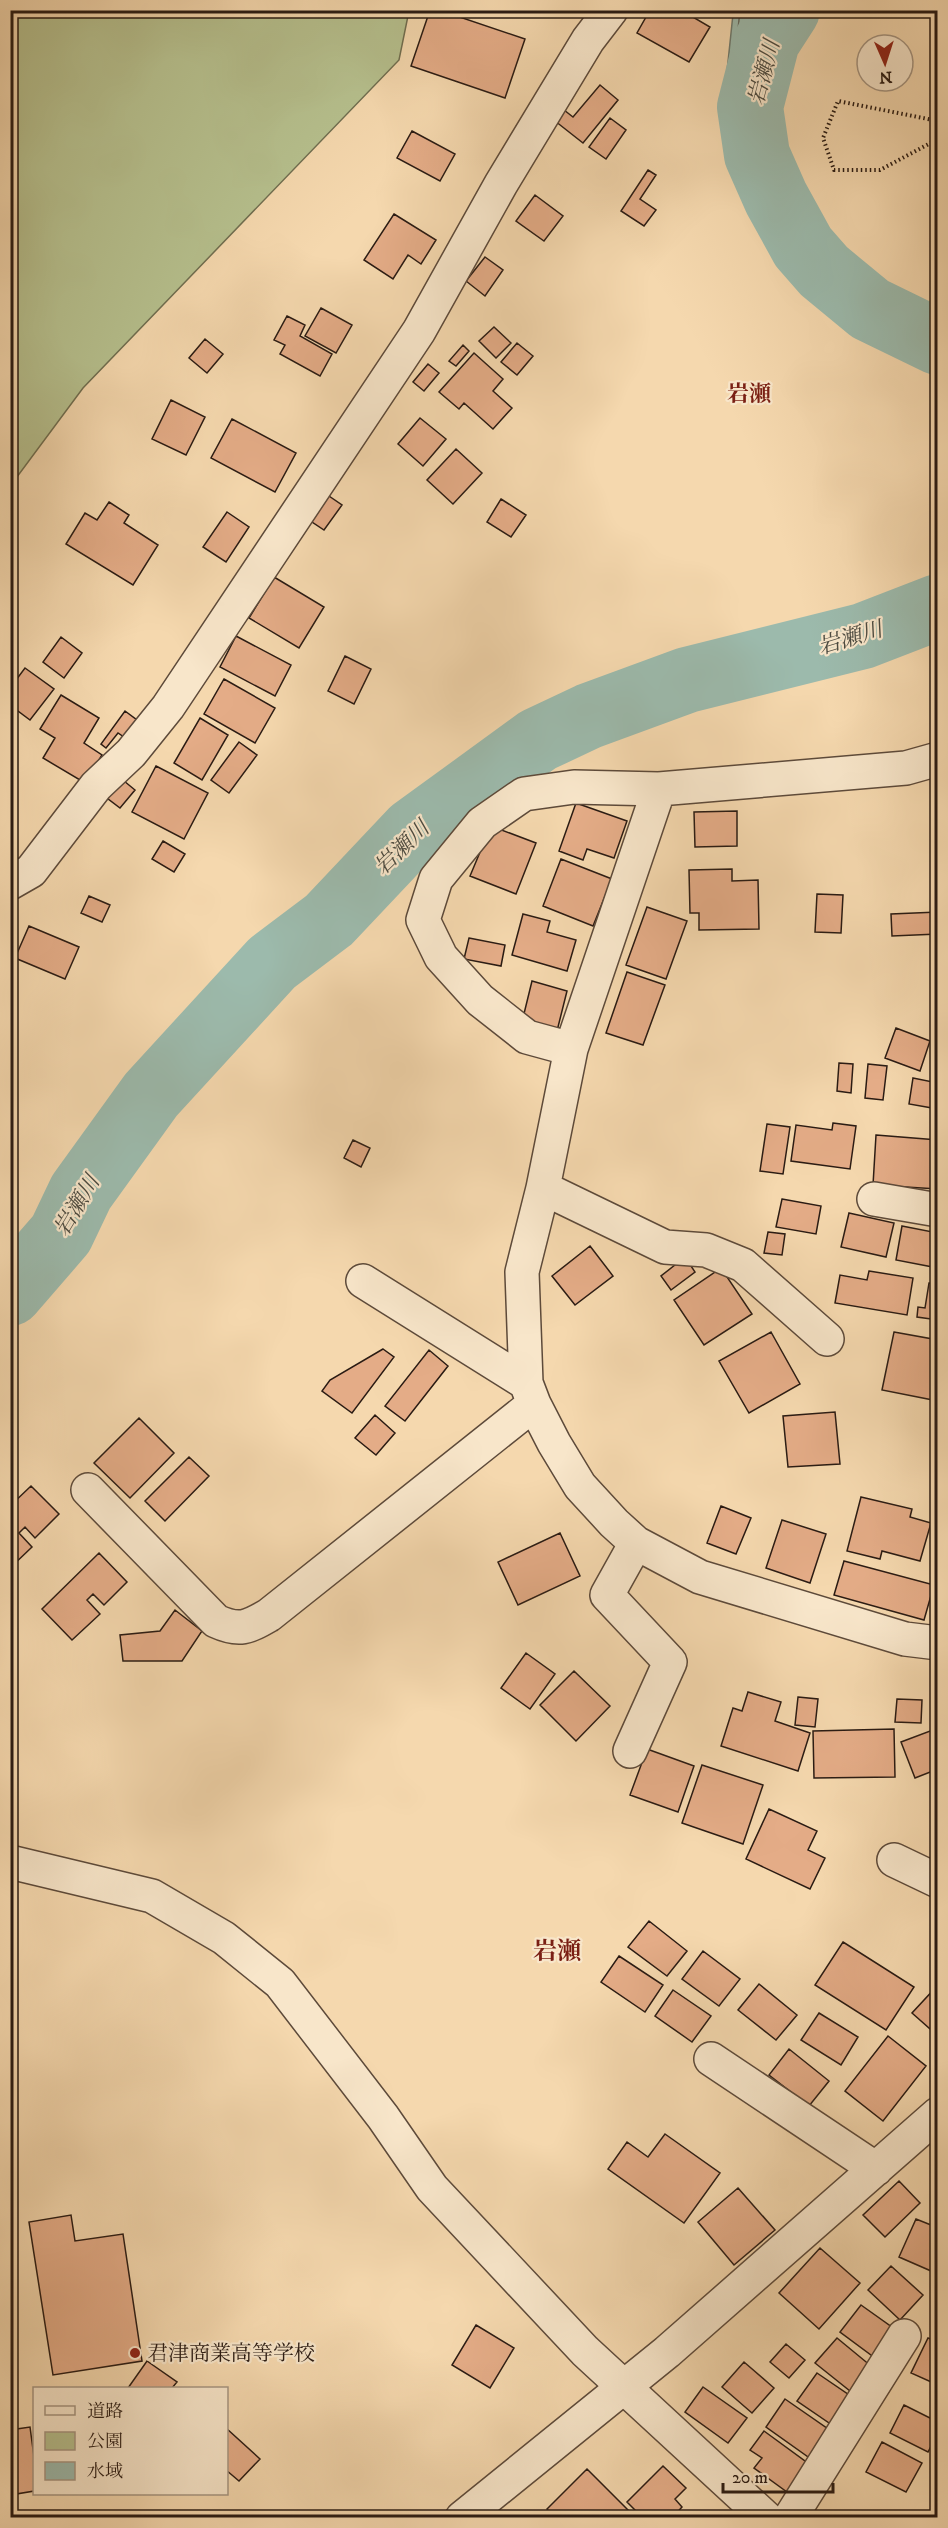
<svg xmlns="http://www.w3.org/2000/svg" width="948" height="2528" font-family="'IM FELL DW Pica','Noto Serif JP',serif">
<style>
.green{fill:#b6c08e;stroke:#706e50;stroke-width:1.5}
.water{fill:#9cbaac;stroke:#6e7a6f;stroke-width:1.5}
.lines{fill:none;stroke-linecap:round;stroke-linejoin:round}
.shore{stroke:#636a60;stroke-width:1.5}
.river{stroke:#9cbaac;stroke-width:66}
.building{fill:#e4ac87;stroke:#2a1b13;stroke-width:1.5}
.minor-casing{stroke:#5d4a3a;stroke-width:36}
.tertiary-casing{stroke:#5d4a3a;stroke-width:36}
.path{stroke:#2a1b13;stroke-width:4;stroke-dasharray:1.5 3;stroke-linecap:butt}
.minor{stroke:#f8e6ca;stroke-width:33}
.tertiary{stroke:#f8e6ca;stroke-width:33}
.poi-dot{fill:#8f2418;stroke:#f8e6ca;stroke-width:2}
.labels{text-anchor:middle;stroke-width:4.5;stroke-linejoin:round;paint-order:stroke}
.poi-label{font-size:21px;fill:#2a1b13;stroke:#f8e6ca;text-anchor:start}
.water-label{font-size:22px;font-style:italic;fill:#4c4b41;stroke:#f8e6ca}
.neighbourhood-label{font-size:22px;font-weight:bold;fill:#7a1f14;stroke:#f8e6ca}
.quarter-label{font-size:24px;font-weight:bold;fill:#7a1f14;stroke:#f8e6ca}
</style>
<rect width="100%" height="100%" fill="#f5d8ae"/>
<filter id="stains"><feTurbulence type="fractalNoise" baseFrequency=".00333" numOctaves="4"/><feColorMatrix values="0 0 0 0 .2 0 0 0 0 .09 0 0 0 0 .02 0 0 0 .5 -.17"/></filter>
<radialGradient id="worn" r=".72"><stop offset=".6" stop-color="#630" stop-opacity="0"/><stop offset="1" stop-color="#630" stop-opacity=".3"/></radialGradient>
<path class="green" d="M11,10L409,11L399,60L83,388L11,485Z"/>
<path class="water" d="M736,11H810L772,83L750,107L726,81L733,14Z"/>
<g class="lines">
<path class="shore" d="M740,10L733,78L750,97L767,79L804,10
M748,10L741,75L750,85L761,75L795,10
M757,10L751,63L754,66L757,64L785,10"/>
<path class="river" d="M787,10L767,41L750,107L757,155L776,198L803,247L824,271L870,309L938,342
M10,1293L61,1234L81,1192L151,1095L272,963L329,920L413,831L538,740L589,716L687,680L863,636L938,607"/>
</g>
<path class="building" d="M430,10H439L525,39L505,98L411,66Z
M650,10H681L710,27L689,62L637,33Z
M600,85L618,100L583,143L555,121L564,110L573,117Z
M610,118L626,130L606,159L589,147Z
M412,131L455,154L440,181L397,158Z
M648,170L656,175L640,199L656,210L644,226L621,211Z
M535,195L563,216L544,241L516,221Z
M394,214L436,240L421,264L408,255L393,279L364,260Z
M485,257L503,270L485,296L466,281Z
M321,308L352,325L336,353L305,336Z
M287,316L305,325L300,336L332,354L320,376L280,354L285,345L274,340Z
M494,327L511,343L496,358L479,341Z
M205,339L223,354L207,373L189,358Z
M517,343L533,356L517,375L501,362Z
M463,345L469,351L456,366L449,361Z
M474,353L503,379L493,391L512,408L493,429L464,403L459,409L439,392Z
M428,364L439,373L424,391L413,382Z
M171,400L205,417L186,455L152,439Z
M420,418L446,439L423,466L398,444Z
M232,419L296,453L275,492L211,458Z
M456,449L482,473L453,504L427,480Z
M326,494L342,505L324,530L309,520Z
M501,499L526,515L511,537L487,522Z
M109,502L129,515L124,523L158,545L133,585L66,544L85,513L97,520Z
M227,512L249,527L226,562L203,547Z
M274,577L324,607L299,648L249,618Z
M236,636L291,665L275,696L220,667Z
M61,637L82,653L64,678L43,662Z
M345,656L371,669L354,704L328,691Z
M25,668L54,689L30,720L10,705V688Z
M224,679L275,708L255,743L204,714Z
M61,695L99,718L84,743L102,755L85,783L43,758L55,738L40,729Z
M125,711L137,720L124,737L118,733L106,748L101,744Z
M200,718L228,735L202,780L174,763Z
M239,742L257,755L229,793L211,780Z
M156,766L208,793L184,839L132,812Z
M118,776L135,790L120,808L103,795Z
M576,803L627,821L614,858L587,849L583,860L559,851Z
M737,811V846L695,847L694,812Z
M491,826L536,843L516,894L470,876Z
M163,841L185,854L174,872L152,859Z
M561,859L612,879L593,926L543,906Z
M732,869V881L758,880L759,929L699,930V913H690L689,870Z
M817,894L843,895L841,933L815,932Z
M89,896L110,905L102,922L81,913Z
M647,907L687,921L666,979L626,965Z
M938,912V934L892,936L891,914Z
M523,914L550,921L547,932L576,940L567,971L512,955Z
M29,926L79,947L65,979L15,958Z
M469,938L505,945L501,966L464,959Z
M627,972L665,985L643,1045L606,1033Z
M532,981L567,991L556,1035L521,1026Z
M896,1028L930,1041L920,1071L885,1058Z
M839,1063L853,1064L851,1093L837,1091Z
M868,1064L887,1066L883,1100L865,1098Z
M913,1078L938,1083V1109L909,1104Z
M833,1123L856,1126L850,1169L791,1161L796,1125L832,1130Z
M767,1124L790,1127L783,1174L760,1171Z
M876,1135L938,1140V1189L873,1185Z
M353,1140L370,1148L361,1167L344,1158Z
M782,1199L821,1206L816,1234L776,1227Z
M849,1213L894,1223L886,1257L841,1247Z
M902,1226L938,1233V1268L896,1260Z
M768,1232L785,1234L782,1255L764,1253Z
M590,1246L613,1276L575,1305L552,1276Z
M685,1257L695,1272L671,1290L661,1276Z
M721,1268L752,1314L704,1345L674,1300Z
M869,1271L913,1278L907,1315L835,1303L840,1275L867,1280Z
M929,1283L938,1284V1320L917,1317L918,1307L925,1308Z
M771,1332L800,1384L749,1413L719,1361Z
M894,1332L938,1340V1401L882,1390Z
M383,1349L394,1357L352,1413L322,1391L330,1380Z
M429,1350L448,1366L405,1421L385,1406Z
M835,1412L840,1464L788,1467L783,1416Z
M375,1415L395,1433L376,1455L355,1438Z
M139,1418L174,1453L130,1498L94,1463Z
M189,1457L209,1476L165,1521L145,1501Z
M31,1486L59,1514L35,1538L25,1527L19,1533L32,1547L10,1568V1506Z
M861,1497L912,1509L910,1517L931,1523L920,1561L882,1551L880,1559L847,1551Z
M721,1506L751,1518L736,1554L707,1543Z
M782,1520L826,1534L810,1583L766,1568Z
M560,1533L580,1576L518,1605L498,1562Z
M99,1553L127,1582L104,1605L93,1594L87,1600L100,1614L72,1640L42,1609Z
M844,1561L934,1585L924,1620L834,1595Z
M175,1610L202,1631L182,1661H123L120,1635L160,1631Z
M526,1653L555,1674L530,1709L501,1688Z
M574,1671L610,1706L576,1741L540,1705Z
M748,1692L781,1702L775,1721L810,1733L798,1771L721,1746L733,1708L742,1711Z
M798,1697L818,1699L815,1727L795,1725Z
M897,1699L922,1700L921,1723L895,1722Z
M938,1728V1769L915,1778L901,1742Z
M894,1729L895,1777L814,1778L813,1731Z
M647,1749L694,1766L678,1812L630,1795Z
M702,1765L763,1785L743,1844L682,1823Z
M769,1809L817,1831L808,1850L825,1858L810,1889L746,1859Z
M649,1921L687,1951L667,1976L628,1947Z
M843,1942L914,1987L886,2030L815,1985Z
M703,1951L740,1979L719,2006L682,1979Z
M619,1956L663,1985L645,2012L601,1982Z
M759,1984L797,2015L776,2040L738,2010Z
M938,1985V2036L912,2013Z
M673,1990L711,2016L692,2042L655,2016Z
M819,2013L858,2037L841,2065L801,2040Z
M888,2036L926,2066L883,2121L845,2091Z
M789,2049L829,2081L809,2106L769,2075Z
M665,2134L720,2173L684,2223L608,2169L627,2142L648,2157Z
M899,2181L920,2203L885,2237L863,2215Z
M738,2188L775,2230L734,2265L698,2222Z
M71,2215L75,2241L123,2234L142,2361L53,2375L29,2222Z
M916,2219L936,2227L938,2223V2274L899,2257Z
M820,2248L860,2283L819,2329L779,2293Z
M891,2266L923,2295L900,2320L868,2290Z
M861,2305L896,2330L875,2358L840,2332Z
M938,2322V2336L932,2333Z
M476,2325L514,2348L490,2388L452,2365Z
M837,2338L871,2366L850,2391L815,2363Z
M928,2338L938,2342V2385L911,2373Z
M786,2344L805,2360L789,2378L770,2362Z
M147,2361L177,2382L172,2388H128Z
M744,2362L774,2388L752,2413L722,2387Z
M817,2373L855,2399L835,2427L797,2401Z
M703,2387L747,2418L728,2443L685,2412Z
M785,2399L831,2431L811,2459L766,2427Z
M904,2405L938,2422V2433L928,2452L890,2433Z
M30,2427L34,2457V2491L10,2495V2430Z
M226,2428L260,2459L239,2481L226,2470Z
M764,2431L809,2464L787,2492L754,2468L762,2458L750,2450Z
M882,2442L922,2463L906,2492L866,2472Z
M663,2466L686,2488L675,2499L682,2507L672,2518H643L627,2502Z
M587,2469L632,2514L628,2518H555L547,2509Z"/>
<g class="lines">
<defs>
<path id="minor" d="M659,789L571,1049L543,1188L522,1272L526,1383L534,1404L554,1443L580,1486L614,1523L636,1543L700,1577L905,1639L938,1643
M10,883L31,871L96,786L131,753L168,707L419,331L501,184L588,40L611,10
M571,1049L527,1037L480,1000L441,957L423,920L436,879L482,823L524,794L574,787L659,789L906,768L938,759
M543,1188L665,1247L706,1250L743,1265L827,1339
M874,1199L938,1210
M363,1281L526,1383
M88,1490L216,1621C240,1632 248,1627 269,1615L534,1404
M630,1751L670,1662L607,1595L636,1543
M894,1860L938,1881
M711,2059L876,2169
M462,2518L667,2352L938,2114
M790,2518L904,2336"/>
<path id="tertiary" d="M10,1862L152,1896L224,1938L280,1983L383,2117L432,2188L585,2351L766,2518"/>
</defs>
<use href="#minor" class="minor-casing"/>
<use href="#tertiary" class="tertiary-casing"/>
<path class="path" d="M938,121L838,101L823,138L834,170H880L938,139"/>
<use href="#minor" class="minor"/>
<use href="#tertiary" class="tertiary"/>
</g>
<circle class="poi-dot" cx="135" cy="2353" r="6"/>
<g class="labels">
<g class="poi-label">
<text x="147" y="2360">君津商業高等学校</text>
</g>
<g class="water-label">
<text transform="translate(763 72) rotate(-75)" y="8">岩瀬川</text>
<text transform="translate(850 637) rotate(-17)" y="8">岩瀬川</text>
<text transform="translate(401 847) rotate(-44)" y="8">岩瀬川</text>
<text transform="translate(76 1205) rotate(-59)" y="8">岩瀬川</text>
</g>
<g class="neighbourhood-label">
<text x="749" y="401">岩瀬</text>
</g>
<g class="quarter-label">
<text x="557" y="1959">岩瀬</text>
</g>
</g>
<rect width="948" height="2528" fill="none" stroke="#f5d8ae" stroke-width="36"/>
<rect x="12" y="12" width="924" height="2504" fill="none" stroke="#2a1b13" stroke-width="3"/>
<rect x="18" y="18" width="912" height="2492" fill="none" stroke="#2a1b13" stroke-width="1.5"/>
<rect x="33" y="2387" width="195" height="108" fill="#f8e6ca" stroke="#a69581" stroke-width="1.5"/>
<rect x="45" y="2406" width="30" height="9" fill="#f8e6ca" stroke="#a69581" stroke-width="1.5"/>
<text x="87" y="2417" font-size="18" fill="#2a1b13">道路</text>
<rect x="45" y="2432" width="30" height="18" fill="#b6c08e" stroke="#a69581" stroke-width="1.5"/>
<text x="87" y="2447" font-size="18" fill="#2a1b13">公園</text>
<rect x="45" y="2462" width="30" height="18" fill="#9cbaac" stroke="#a69581" stroke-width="1.5"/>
<text x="87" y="2477" font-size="18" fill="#2a1b13">水域</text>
<g transform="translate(885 63) rotate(177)"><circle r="28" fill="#f8e6ca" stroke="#a69581" stroke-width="1.5"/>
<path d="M0-4.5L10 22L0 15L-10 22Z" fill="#8f2418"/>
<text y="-9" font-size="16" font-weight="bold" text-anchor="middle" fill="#2a1b13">N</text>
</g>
<path d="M723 2483v9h110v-9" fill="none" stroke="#2a1b13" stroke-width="3"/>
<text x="732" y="2483" font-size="18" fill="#2a1b13" stroke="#f8e6ca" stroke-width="4.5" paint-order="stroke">20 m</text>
<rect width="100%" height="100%" filter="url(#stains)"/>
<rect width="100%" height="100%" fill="url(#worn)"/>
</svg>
